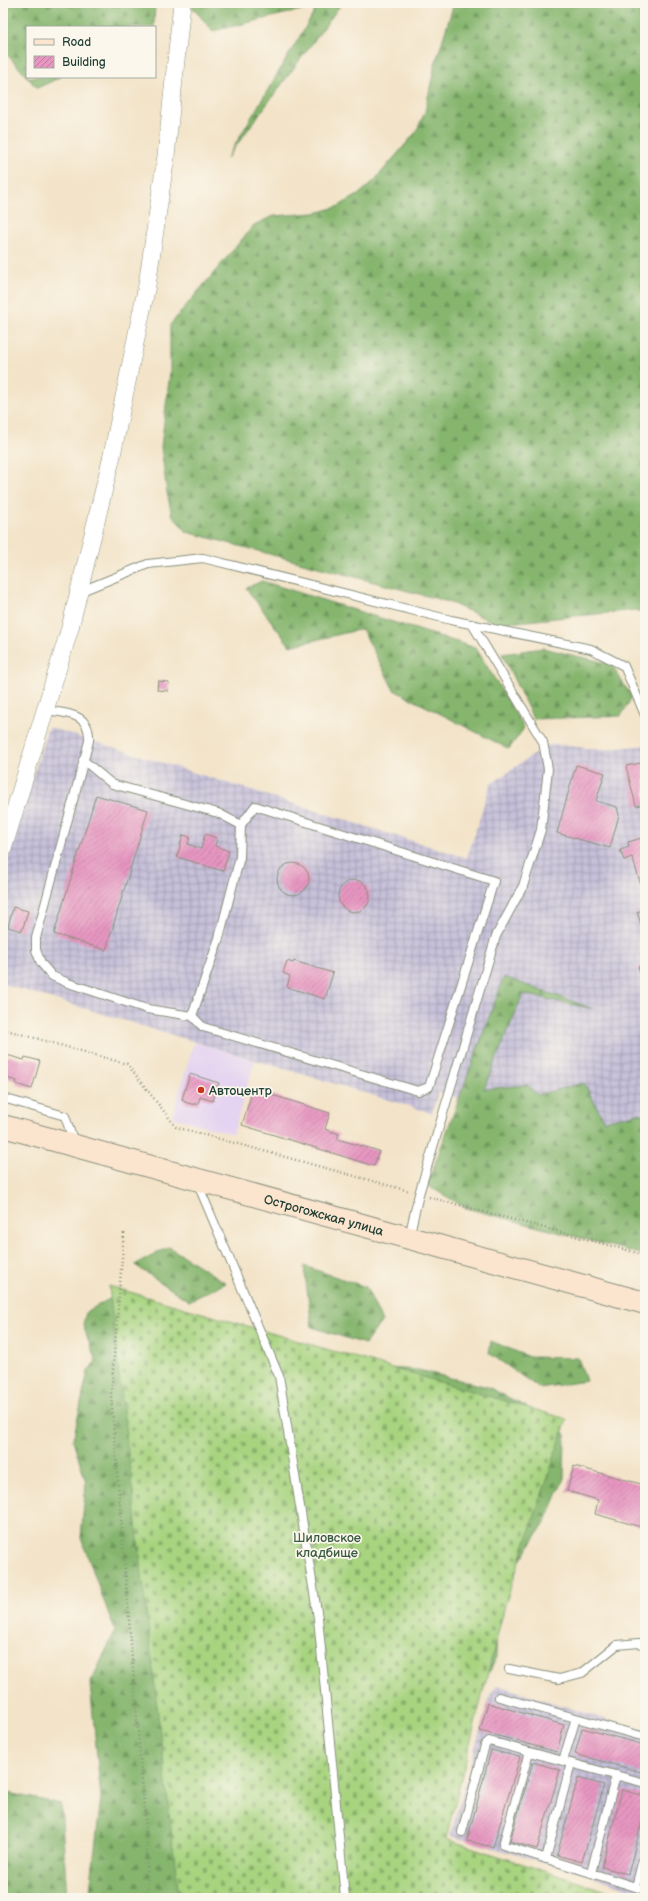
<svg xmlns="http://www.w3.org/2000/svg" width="648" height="1901" font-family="'Balsamiq Sans',sans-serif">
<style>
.built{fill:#e4d3f1}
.industrial{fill:url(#industrial-grid)}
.forest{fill:url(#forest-firs);stroke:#527a51}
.cemetery{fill:url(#cemetery-stones);stroke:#64885a}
.building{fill:url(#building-hatch)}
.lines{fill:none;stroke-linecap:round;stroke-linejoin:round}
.lane-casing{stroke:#89907e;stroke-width:10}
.street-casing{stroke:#89907e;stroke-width:18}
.secondary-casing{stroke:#89907e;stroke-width:24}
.path{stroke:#89907e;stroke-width:2.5;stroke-dasharray:1 3;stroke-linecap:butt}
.lane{stroke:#fff;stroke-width:8}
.street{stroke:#fff;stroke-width:17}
.secondary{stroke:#fce5cf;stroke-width:22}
.poi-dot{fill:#c8321e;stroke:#fbf7ec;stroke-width:1.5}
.labels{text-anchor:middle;stroke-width:3.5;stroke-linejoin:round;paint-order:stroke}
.poi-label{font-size:13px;fill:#1f3d34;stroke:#fbf7ec;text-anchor:start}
.street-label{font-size:13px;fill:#1f3d34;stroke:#fbf7ec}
.park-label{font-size:13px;fill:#3a5b43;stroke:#fbf7ec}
</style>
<defs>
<pattern id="industrial-grid" width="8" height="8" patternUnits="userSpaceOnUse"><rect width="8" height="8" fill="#c6c0d9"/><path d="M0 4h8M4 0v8" fill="none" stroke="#a09db1"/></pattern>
<pattern id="forest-firs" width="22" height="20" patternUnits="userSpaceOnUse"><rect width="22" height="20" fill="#86b66e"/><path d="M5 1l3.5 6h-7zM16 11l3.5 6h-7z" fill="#6d955b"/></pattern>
<pattern id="cemetery-stones" width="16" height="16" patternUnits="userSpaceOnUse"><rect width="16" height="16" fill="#a8d480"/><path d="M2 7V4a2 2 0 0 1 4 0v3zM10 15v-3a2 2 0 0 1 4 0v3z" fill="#88ad6a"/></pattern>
<pattern id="building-hatch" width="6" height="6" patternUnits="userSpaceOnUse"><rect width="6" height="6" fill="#e796c1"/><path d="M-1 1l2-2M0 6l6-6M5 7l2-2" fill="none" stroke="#bb7c9e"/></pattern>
</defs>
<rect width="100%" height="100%" fill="#fbf7ec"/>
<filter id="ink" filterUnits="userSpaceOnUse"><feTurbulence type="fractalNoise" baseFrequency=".025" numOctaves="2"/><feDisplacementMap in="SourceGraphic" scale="8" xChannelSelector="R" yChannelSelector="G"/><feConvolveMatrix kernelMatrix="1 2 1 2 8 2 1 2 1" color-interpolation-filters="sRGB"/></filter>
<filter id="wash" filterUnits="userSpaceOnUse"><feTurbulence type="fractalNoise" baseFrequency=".012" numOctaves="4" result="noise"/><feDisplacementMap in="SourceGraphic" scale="16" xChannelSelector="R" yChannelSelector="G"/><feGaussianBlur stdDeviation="0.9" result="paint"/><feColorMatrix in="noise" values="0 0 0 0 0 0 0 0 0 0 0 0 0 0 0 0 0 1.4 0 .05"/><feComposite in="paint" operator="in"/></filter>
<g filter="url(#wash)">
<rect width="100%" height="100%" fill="#f3e4c9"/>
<path class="built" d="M194,1042L255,1060L233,1134L172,1117Z"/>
<path class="industrial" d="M48,727L467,858L490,785L544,747L554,744L602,750L645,745V1144L438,1093L432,1113L3,984V876Z
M497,1685L633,1728H645V1895L586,1874L450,1836L490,1695Z"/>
<path class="forest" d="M3,3H155L154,27H27V77H61L37,88L3,50Z
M193,3H342L227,158L318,6L213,31L192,7Z
M454,3H645V613L636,610L497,624L449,602L187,532L172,515L167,493L161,447L170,372V325L254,225L273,216L315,213L337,207L358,195L374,181L416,132L425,112L434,68Z
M262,581L476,648L524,728L509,749L394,690L362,629L290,646L246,588Z
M543,648L611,664L632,697L621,716L533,719L502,654Z
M504,977L593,1009L523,994L484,1089L528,1085L537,1095L584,1083L604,1121L639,1113L645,1116V1255L466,1208L427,1185Z
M169,1247L226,1283L189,1301L135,1265Z
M304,1266L366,1287L382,1321L365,1344L312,1327Z
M111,1298L388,1368L418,1370L488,1387L540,1414L565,1434L564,1478L547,1519L498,1595L496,1657L490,1671L451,1709L420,1812L454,1861L593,1898H89L101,1798L90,1684L115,1631L81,1538L86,1482L73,1440L88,1371L96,1361L83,1325L86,1312Z
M491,1341L529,1357L578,1358L586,1381L539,1388L489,1353Z
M3,1792L61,1804L67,1898H3Z"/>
<path class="cemetery" d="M109,1286L567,1419L505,1605L446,1839L628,1898H179Z"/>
<g id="blocks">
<path class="building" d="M158,681L169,682L168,691L157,690Z
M645,762V804L636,806L626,766Z
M576,765L605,773L596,801L617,807L619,815L610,848L557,833Z
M96,795L148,810L106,950L54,934Z
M205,834L217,838L215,846L229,851L223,871L177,857L183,835L190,837L188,844L201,849Z
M645,837V897L632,857L624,860L620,850L629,847L628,842Z
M277 879a16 16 0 1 1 32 0a16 16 0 1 1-32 0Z
M338 896a16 16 0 1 1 32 0a16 16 0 1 1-32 0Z
M13,907L28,911L22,931L8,927Z
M645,909V936L637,912Z
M287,961L293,963L294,961L333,973L325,999L287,987L290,976L283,973Z
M645,965V987L638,967Z
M3,1054L24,1060L25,1057L40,1061L32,1089L16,1084L17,1081L3,1077Z
M190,1074L219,1083L213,1101L200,1097L198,1104H191L185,1102L182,1099Z
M253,1089L330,1113L325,1129L339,1134L337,1139L379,1151L374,1166L242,1125Z
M574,1466L645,1485V1512L641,1527L595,1514L598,1500L567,1491Z
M488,1703L564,1725L557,1752L480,1731Z
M582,1728L645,1745V1773L575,1754Z
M491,1750L520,1757L493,1847L467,1841Z
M533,1762L560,1770L537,1849L510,1841Z
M578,1778L604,1785L582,1862L557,1855Z
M622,1790L645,1796V1810L628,1874L602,1867Z"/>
</g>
</g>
<g filter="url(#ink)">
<use href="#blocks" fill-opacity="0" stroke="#89907e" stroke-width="1"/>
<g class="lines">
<defs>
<path id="lane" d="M79,592L148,564L203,558L451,620L591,649L624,666L645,715
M45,710C66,713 91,713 89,741L36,938V950L41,963L52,976L68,983L147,1009L192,1016
M83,760L112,784L218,813L241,825L240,857L219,938L192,1016L203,1027L418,1091L429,1087L494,881L255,806L241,825
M3,1098L65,1116L74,1143
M197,1182L279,1376L318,1618L345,1898
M409,1237L419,1194L496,936L523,886L541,830L548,769L543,742L472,624
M509,1669L559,1679L582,1673L617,1645L639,1643L645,1645
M499,1697L645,1737
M529,1752L503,1845L645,1890
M563,1761L576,1718
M462,1832L485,1745L489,1741L645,1783
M546,1859L571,1763
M591,1873L616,1775
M636,1887L645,1851"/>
<path id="street" d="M3,849L70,628L111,460L147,285L166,156L182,3"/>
<g id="secondary">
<path id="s1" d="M3,1126L645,1303"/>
</g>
</defs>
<use href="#lane" class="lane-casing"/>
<use href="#street" class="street-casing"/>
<use href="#secondary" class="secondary-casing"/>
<path class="path" d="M3,1029L127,1064L176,1127L409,1191
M429,1197L645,1255
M124,1233L111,1395L147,1844L148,1898"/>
<use href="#lane" class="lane"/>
<use href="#street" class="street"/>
<use href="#secondary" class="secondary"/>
</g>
</g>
<circle class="poi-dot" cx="201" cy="1090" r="4"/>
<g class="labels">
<g class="poi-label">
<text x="209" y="1095">Автоцентр</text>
</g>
<g class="street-label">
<text dy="5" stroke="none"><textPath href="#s1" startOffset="333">Острогожская улица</textPath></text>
</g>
<g class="park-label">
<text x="327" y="1542">Шиловское<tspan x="327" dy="15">кладбище</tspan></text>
</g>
</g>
<rect width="648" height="1901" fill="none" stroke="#fbf7ec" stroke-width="16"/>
<rect x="26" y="26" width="130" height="52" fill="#fbf7ec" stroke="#a3ada2"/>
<rect x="34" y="39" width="20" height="6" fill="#fce5cf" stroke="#a3ada2"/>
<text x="62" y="46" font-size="12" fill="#1f3d34">Road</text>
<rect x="34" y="56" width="20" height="12" fill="url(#building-hatch)" stroke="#a3ada2"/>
<text x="62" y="66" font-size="12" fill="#1f3d34">Building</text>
</svg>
